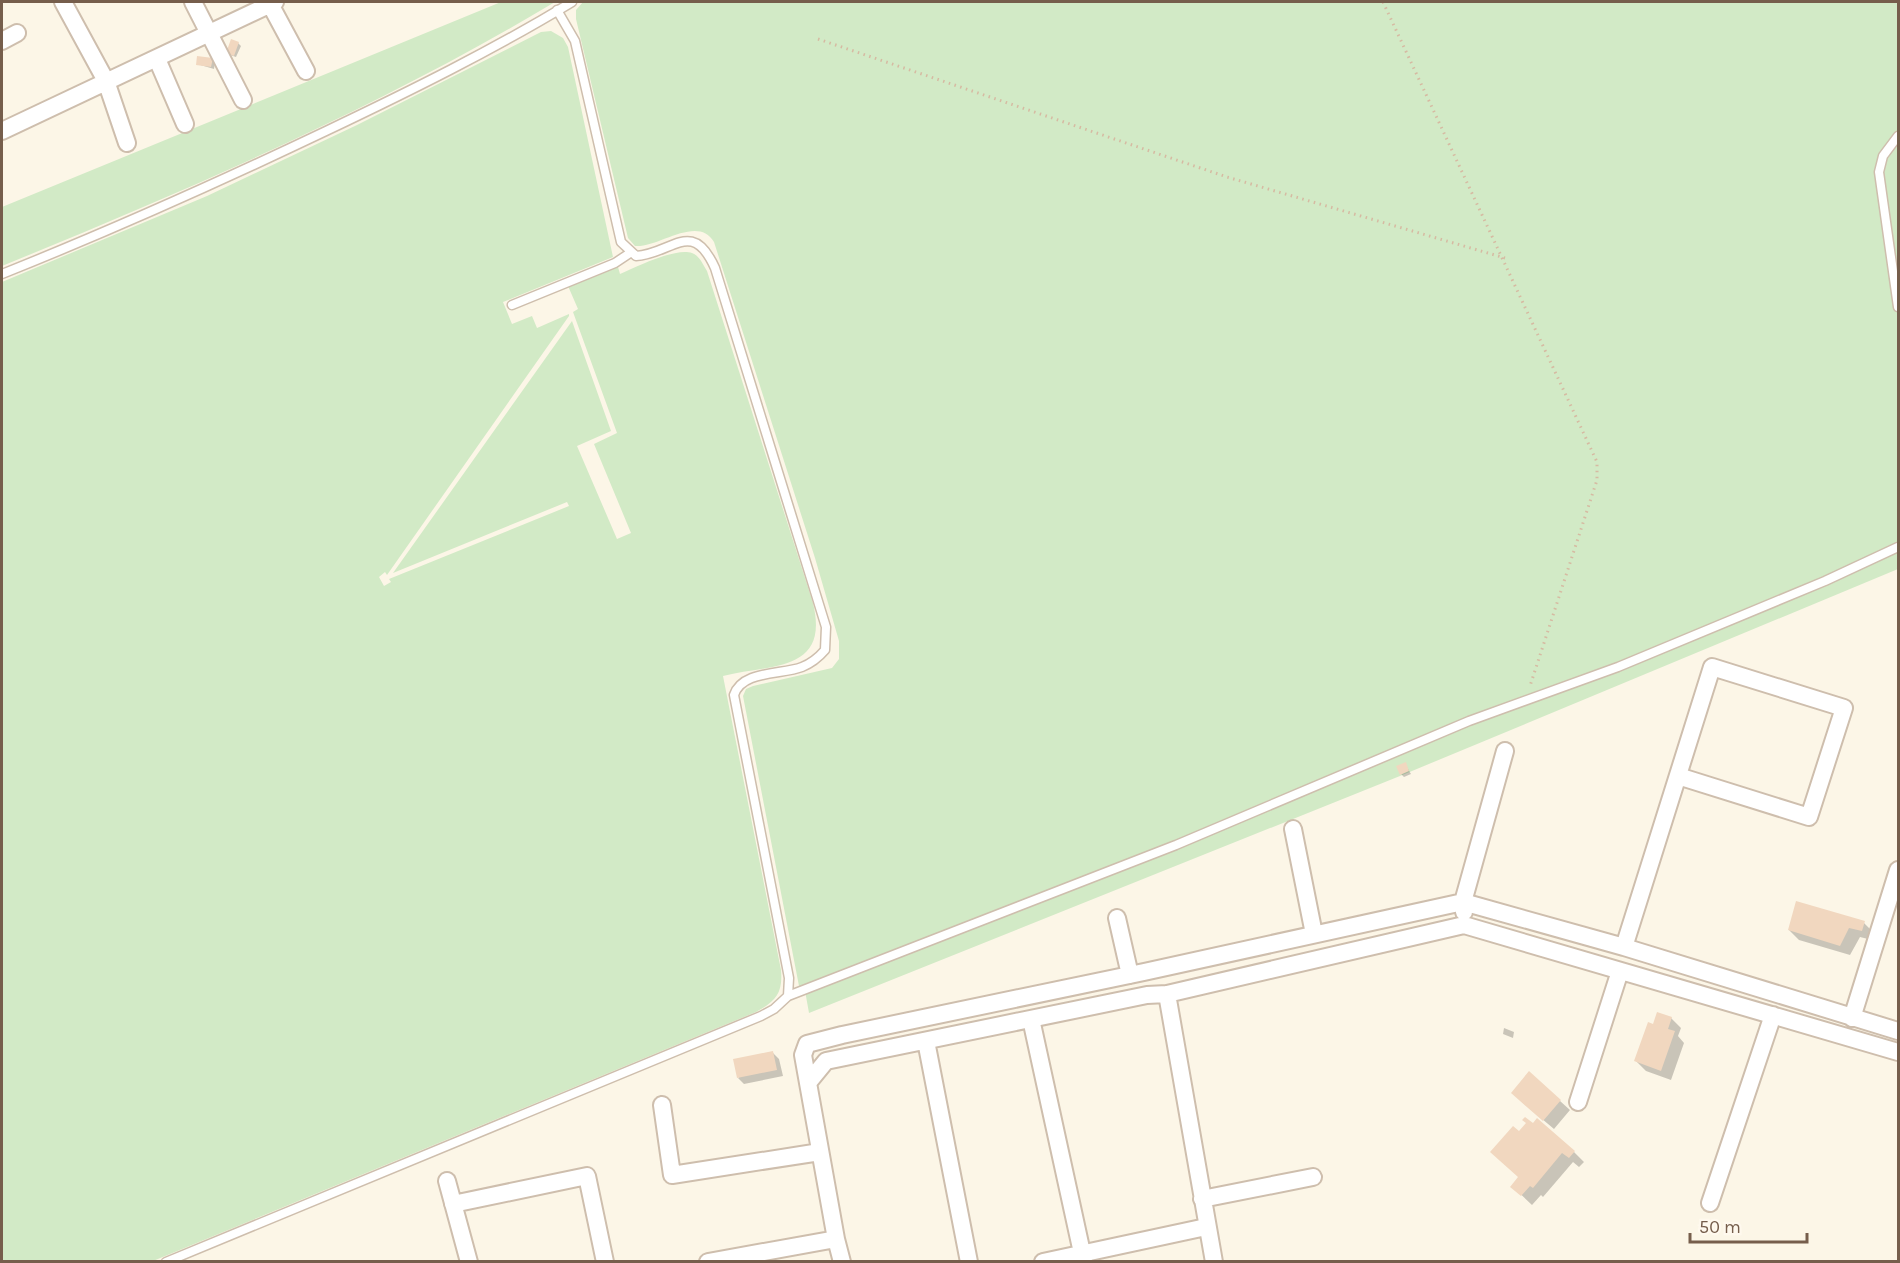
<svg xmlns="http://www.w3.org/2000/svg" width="1900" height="1263" font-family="Karla,sans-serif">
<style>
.green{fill:#d2eac6}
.shadow{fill:#0003}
.building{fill:#f1d7bf}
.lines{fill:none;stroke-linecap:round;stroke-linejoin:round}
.service-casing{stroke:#cebead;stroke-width:11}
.minor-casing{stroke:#cebead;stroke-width:20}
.path{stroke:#d6baa2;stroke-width:3;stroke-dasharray:1.5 4.5;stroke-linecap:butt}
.service{stroke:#fff;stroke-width:8}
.minor{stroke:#fff;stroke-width:16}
</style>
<rect width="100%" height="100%" fill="#fcf6e7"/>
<path class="green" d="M501,2H555C380,107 190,189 2,266V207Z
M583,2H1898V569L1400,776L809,1013L804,985L799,986L743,696L746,689L753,686L832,668L839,659V641L815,558L714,242C698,214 658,248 635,246L628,238L576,19V10Z
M551,31L563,38L568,47L613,257L503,302L512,324L532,316L537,328L569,314V316L387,575L385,572L379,577L384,586L391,582L389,579L569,506L567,502L393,573L572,321L611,431L577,446L617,539L631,533L594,444L617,433L573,312L578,309L568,286L618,267L620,274C636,267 676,247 692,253C700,256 703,265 707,271L813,603C830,673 770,664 723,676L781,970C783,993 776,1001 756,1012L153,1261L2,1262V282L207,196L357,125L541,32Z"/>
<path class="shadow" d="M238,43L241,46L236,57L230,55L227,52Z
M212,60L215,62L214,69L197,64Z
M1405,764L1411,774L1404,777L1401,774Z
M1864,923L1874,933L1872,940L1860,937L1850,955L1799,940L1789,930Z
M1671,1018L1681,1028L1678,1036L1684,1043L1671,1080L1646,1071L1636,1061Z
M1504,1028L1514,1032L1513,1038L1503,1034Z
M773,1053L779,1059L783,1076L744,1084L738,1078Z
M1529,1073L1570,1110L1554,1129L1522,1102Z
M1519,1133L1574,1152L1584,1162L1579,1167L1573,1162L1543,1197L1541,1195L1532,1205L1512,1186L1520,1178Z"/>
<path class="building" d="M231,39L239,42L234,56L226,53Z
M197,56L213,58L211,67L196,65Z
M1406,762L1409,771L1400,775L1396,766Z
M1796,901L1865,921L1862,931L1849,928L1840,946L1788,930Z
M1657,1012L1672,1017L1668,1029L1675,1031L1661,1071L1634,1061L1648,1022L1653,1024Z
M773,1051L777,1070L737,1078L733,1059Z
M1529,1071L1561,1100L1543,1121L1511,1093Z
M1525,1117L1533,1123L1537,1118L1575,1151L1569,1158L1562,1153L1533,1188L1530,1186L1521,1196L1510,1187L1518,1177L1490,1152L1513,1126L1519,1131L1526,1123L1522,1120Z"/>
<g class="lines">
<defs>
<path id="service" d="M1898,136L1883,156L1879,172L1898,307
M2,274C112,230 219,182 326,131C410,91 493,50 572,2
M512,305L615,263L630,253
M788,996L1176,845L1469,721L1618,667L1825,581L1898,547
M166,1262L761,1016L774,1009L788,996L789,978L734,695C742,670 782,675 802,667C812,663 819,657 825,650L826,627L715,268C692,217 672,254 636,256L621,242L575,41L557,10"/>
<path id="minor" d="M63,2L106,81L127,143
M193,2L243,100
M270,4L306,71
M2,41L17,33
M157,59L185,124
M2,131L275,2
M1293,829L1314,934
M1464,912L1463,902L1505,751
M1117,918L1130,975
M1624,947L1712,667L1844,708L1809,817L1678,776
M1167,994L1214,1262
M1852,1018L1898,870
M1031,1019L1084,1262
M926,1041L969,1262
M808,1083L826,1061L1147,995L1167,994L1464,925L1898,1052
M1578,1102L1620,971
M662,1105L672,1175L820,1152
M447,1181L469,1262
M1202,1199L1313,1177
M1710,1203L1773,1015
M453,1204L587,1176L605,1262
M708,1262L836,1239
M842,1262L836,1239L803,1055L807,1044L842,1035L1144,972L1463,902L1624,947L1898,1031
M1043,1262L1206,1227"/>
</defs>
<use href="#service" class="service-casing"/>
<use href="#minor" class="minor-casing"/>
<path class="path" d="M1383,2L1597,462V480L1530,686
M818,39L1227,177L1505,258"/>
<use href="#service" class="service"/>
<use href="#minor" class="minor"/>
</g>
<rect width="1900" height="1263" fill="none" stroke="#765e4c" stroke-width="6"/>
<path d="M1690 1233v9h117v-9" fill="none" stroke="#765e4c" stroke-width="3"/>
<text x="1699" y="1233" font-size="18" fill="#765e4c" stroke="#fff9ee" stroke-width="4.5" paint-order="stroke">50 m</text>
</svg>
